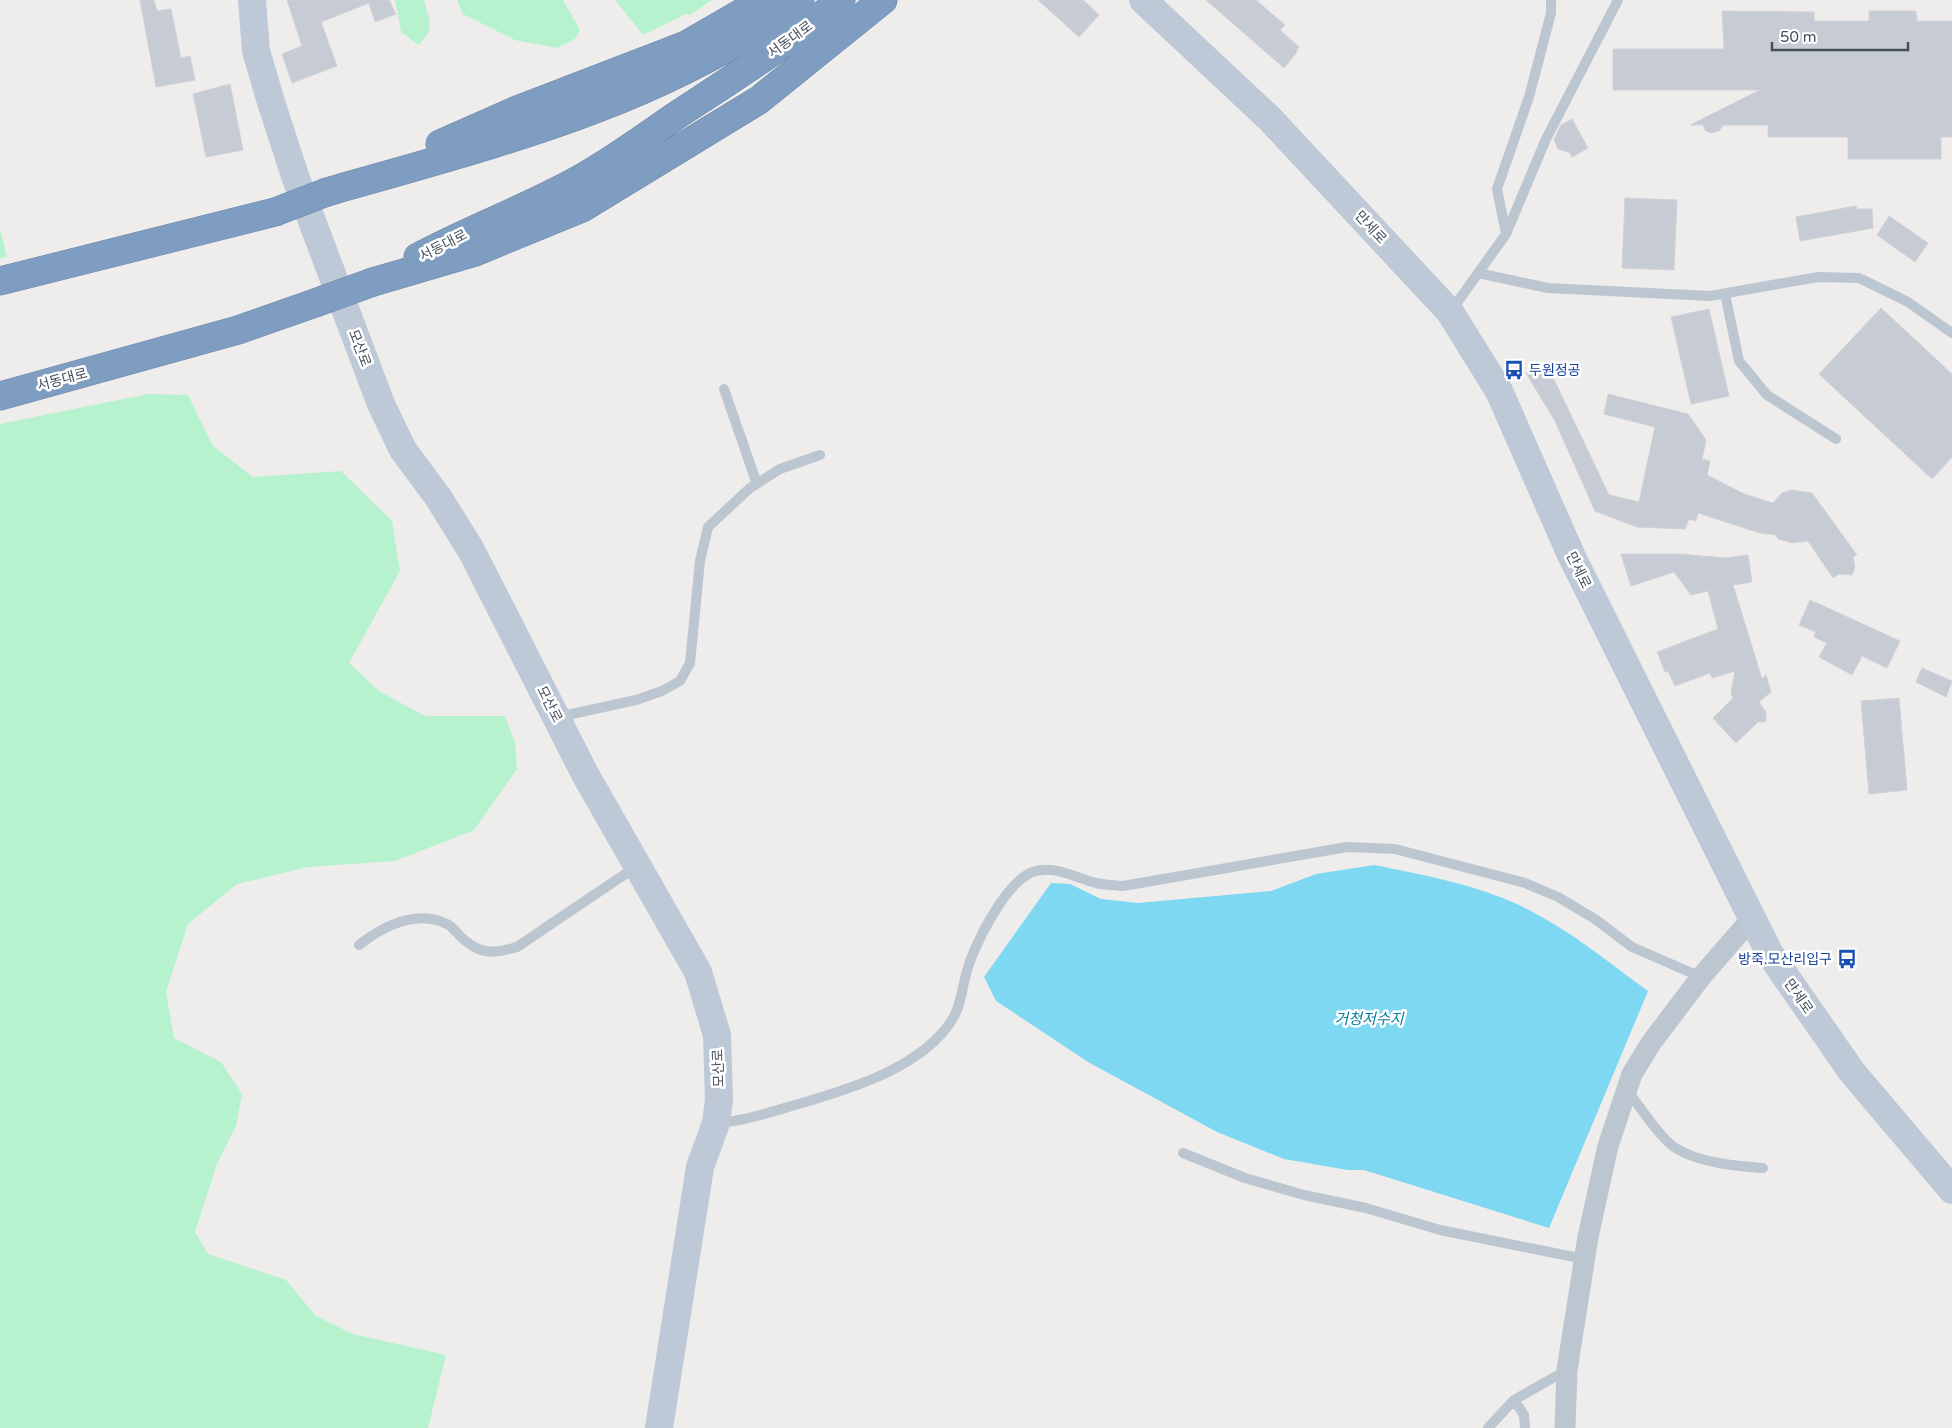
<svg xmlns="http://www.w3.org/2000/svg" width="1952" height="1428" font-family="'Varela Round','Noto Sans KR',sans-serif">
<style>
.green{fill:#b6f2ce}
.water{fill:#7fd8f2}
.building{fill:#c7cbd3;stroke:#d0d2d9}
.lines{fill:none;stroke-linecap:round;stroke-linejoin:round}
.highway-casing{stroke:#6b88ab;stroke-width:29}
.lane{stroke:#bbc6d0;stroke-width:10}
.street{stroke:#bbc6d0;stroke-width:21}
.secondary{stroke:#bdc9d7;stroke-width:28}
.highway{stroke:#7f9dc0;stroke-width:28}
.highway-bridge-casing{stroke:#6b88ab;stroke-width:29;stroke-linecap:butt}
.highway-bridge{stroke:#7f9dc0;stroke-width:28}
.labels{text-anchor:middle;stroke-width:5;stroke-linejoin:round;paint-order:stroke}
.street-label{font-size:14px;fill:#434f5b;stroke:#fff}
.transit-label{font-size:14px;fill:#164399;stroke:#fff;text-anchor:start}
.water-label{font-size:15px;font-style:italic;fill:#037ca0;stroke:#fff}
</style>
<rect width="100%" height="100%" fill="#efecec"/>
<path class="green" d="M395,0H424C429,21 436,29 418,45L401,32Z
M457,0H563L580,30L575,39L557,48L515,40L463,14Z
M615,0H712L690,15L686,14L643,35Z
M0,229L7,257L0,258Z
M148,394L188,395L213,446L253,477L341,471L392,521L400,571L349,663L379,691L425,716H505L515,742L517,769L474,830L395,861L308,867L237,884L188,924L166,992L174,1038L221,1062L242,1094L236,1126L217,1164L195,1232L208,1254L286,1280L316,1316L353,1334L446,1355L428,1428H0V424Z"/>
<path class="water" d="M1374,865C1423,875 1475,884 1521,906C1567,928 1607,961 1648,991L1549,1228L1364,1170H1348L1284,1159L1217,1132L1088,1062L996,1001L984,977L1051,883L1070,884L1101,899L1138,903L1271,891L1316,874Z"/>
<path class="building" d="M140,0H154L157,11L171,9L181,58L190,56L195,80L156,87Z
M287,0H389L396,14L375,22L369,3L321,22L337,66L292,83L282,54L302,46Z
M1038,0H1083L1099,15L1079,37Z
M1206,0H1256L1285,25L1280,30L1299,47L1296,51L1297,52L1284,68Z
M1722,11L1814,12V21H1869V11H1916L1917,21H1952V137H1941V159H1848V137H1768V125H1723L1719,131L1710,133L1705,130L1703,125H1690L1760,90H1613V49H1724Z
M230,84L243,150L206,157L193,94Z
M1572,119L1588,148L1572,157L1570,153L1558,149L1554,140L1561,125Z
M1625,198L1677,200L1674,270L1622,268Z
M1856,206L1857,209H1872L1873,228L1800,241L1796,217Z
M1889,216L1928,243L1915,262L1877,235Z
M1881,308L1952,374V457L1932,479L1819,374Z
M1709,309L1729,396L1691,404L1671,317Z
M1539,365L1546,372L1550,371L1609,495L1639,502L1655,427L1604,414L1608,394L1688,414L1706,440L1702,459L1710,461L1707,475L1744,494L1773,503L1782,493L1791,490L1812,493L1857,555L1853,557L1855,567L1852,575L1839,574L1833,578L1808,541L1792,543L1778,539L1776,535L1760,533L1698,513L1696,521L1689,519L1685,529L1637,527L1595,511L1555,421L1526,373Z
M1621,554H1680L1725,558L1748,555L1752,582L1733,585L1762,679L1766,675L1771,692L1759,702L1766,712V722H1758L1736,743L1713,718L1733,698L1731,693L1735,671L1712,678L1710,673L1675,686L1668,671L1665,672L1657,652L1718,629L1708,591L1691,595L1674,572L1631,586Z
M1810,600L1900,641L1887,668L1862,656L1852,675L1819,657L1827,643L1814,637L1816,632L1799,625Z
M1922,668L1952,681L1946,697L1916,682Z
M1899,698L1907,790L1869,794L1861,701Z"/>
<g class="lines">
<defs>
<path id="highway" d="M440,144L517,110L686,45L764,0
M327,192C490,145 662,104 800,0
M418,257C472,228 531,207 585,176C618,157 649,134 680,113C735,77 790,42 841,0
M0,281L275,212
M373,282L475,252L582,208L759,100L883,0
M0,396L238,330L315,303"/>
</defs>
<use href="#highway" class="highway-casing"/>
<path class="lane" d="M1506,234L1497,189L1529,97L1551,13V0
M1478,273L1548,288L1710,296L1818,277L1859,278L1908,302L1952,333
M1725,294L1739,361L1767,395L1836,439
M1451,311L1506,234L1546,139L1618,0
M724,389L757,484
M558,717L636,700L662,691L680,681L690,663L700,561L708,527L750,488L780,469L820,455
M359,945C383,926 418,908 449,925C453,928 457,933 460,936C480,955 492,954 517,947L637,866
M1627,1090C1639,1105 1661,1140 1677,1149C1701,1163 1736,1166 1763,1168
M718,1123C748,1120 774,1111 802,1103C853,1088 922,1067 952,1020C961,1006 962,989 966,974C974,945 1003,887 1030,873C1051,863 1076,878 1096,883C1105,885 1114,885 1123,886L1347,847L1395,849L1525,883L1558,897L1595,919L1632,947L1701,977
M1183,1153L1245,1178L1304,1195L1366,1208L1440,1230L1584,1259
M1514,1400L1524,1415L1525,1428
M1488,1428L1514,1400L1567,1370"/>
<path class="street" d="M1565,1428L1567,1370L1588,1237L1608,1146L1632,1074L1651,1043L1701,977L1752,918"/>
<path class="secondary" d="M252,0L256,51L271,102L295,176L381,404L403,450L438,497L471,550L585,774L698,972L717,1035L719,1100L716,1123L700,1167L659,1428
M1143,0L1270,119L1450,312L1499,391L1572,557L1770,954L1852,1072L1952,1190"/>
<use href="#highway" class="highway"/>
<defs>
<path id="highway-bridge" d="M275,212L327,192
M315,303L373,282"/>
</defs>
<use href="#highway-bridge" class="highway-bridge-casing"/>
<use href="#highway-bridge" class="highway-bridge"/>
</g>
<defs>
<symbol id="bus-bare" viewBox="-9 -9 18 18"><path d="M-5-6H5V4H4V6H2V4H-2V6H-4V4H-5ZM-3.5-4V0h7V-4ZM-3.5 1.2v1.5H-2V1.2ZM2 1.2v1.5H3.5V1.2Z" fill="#1a4fb4" stroke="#fff" stroke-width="2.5" paint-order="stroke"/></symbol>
</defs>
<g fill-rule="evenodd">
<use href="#bus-bare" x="1500" y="356" width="28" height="28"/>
<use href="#bus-bare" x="1833" y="945" width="28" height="28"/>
</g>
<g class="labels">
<g class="street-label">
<text transform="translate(790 39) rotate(-36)" y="5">서동대로</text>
<text transform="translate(1371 227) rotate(47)" y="5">만세로</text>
<text transform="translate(443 245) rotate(-27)" y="5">서동대로</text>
<text transform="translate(360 348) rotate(69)" y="5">모산로</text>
<text transform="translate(62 379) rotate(-15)" y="5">서동대로</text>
<text transform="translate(1579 570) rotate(64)" y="5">만세로</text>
<text transform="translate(550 704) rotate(63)" y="5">모산로</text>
<text transform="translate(1799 996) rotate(55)" y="5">만세로</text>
<text transform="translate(718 1068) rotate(-92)" y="5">모산로</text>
</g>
<g class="transit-label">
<text x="1529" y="375">두원정공</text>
<text x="1832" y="964" text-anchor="end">방죽.모산리입구</text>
</g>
<g class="water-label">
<text x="1369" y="1024">거청저수지</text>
</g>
</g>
<path d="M1772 42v8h136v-8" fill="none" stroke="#434f5b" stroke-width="2.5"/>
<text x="1780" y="42" font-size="15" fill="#434f5b" stroke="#ffffff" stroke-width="4" paint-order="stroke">50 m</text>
</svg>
